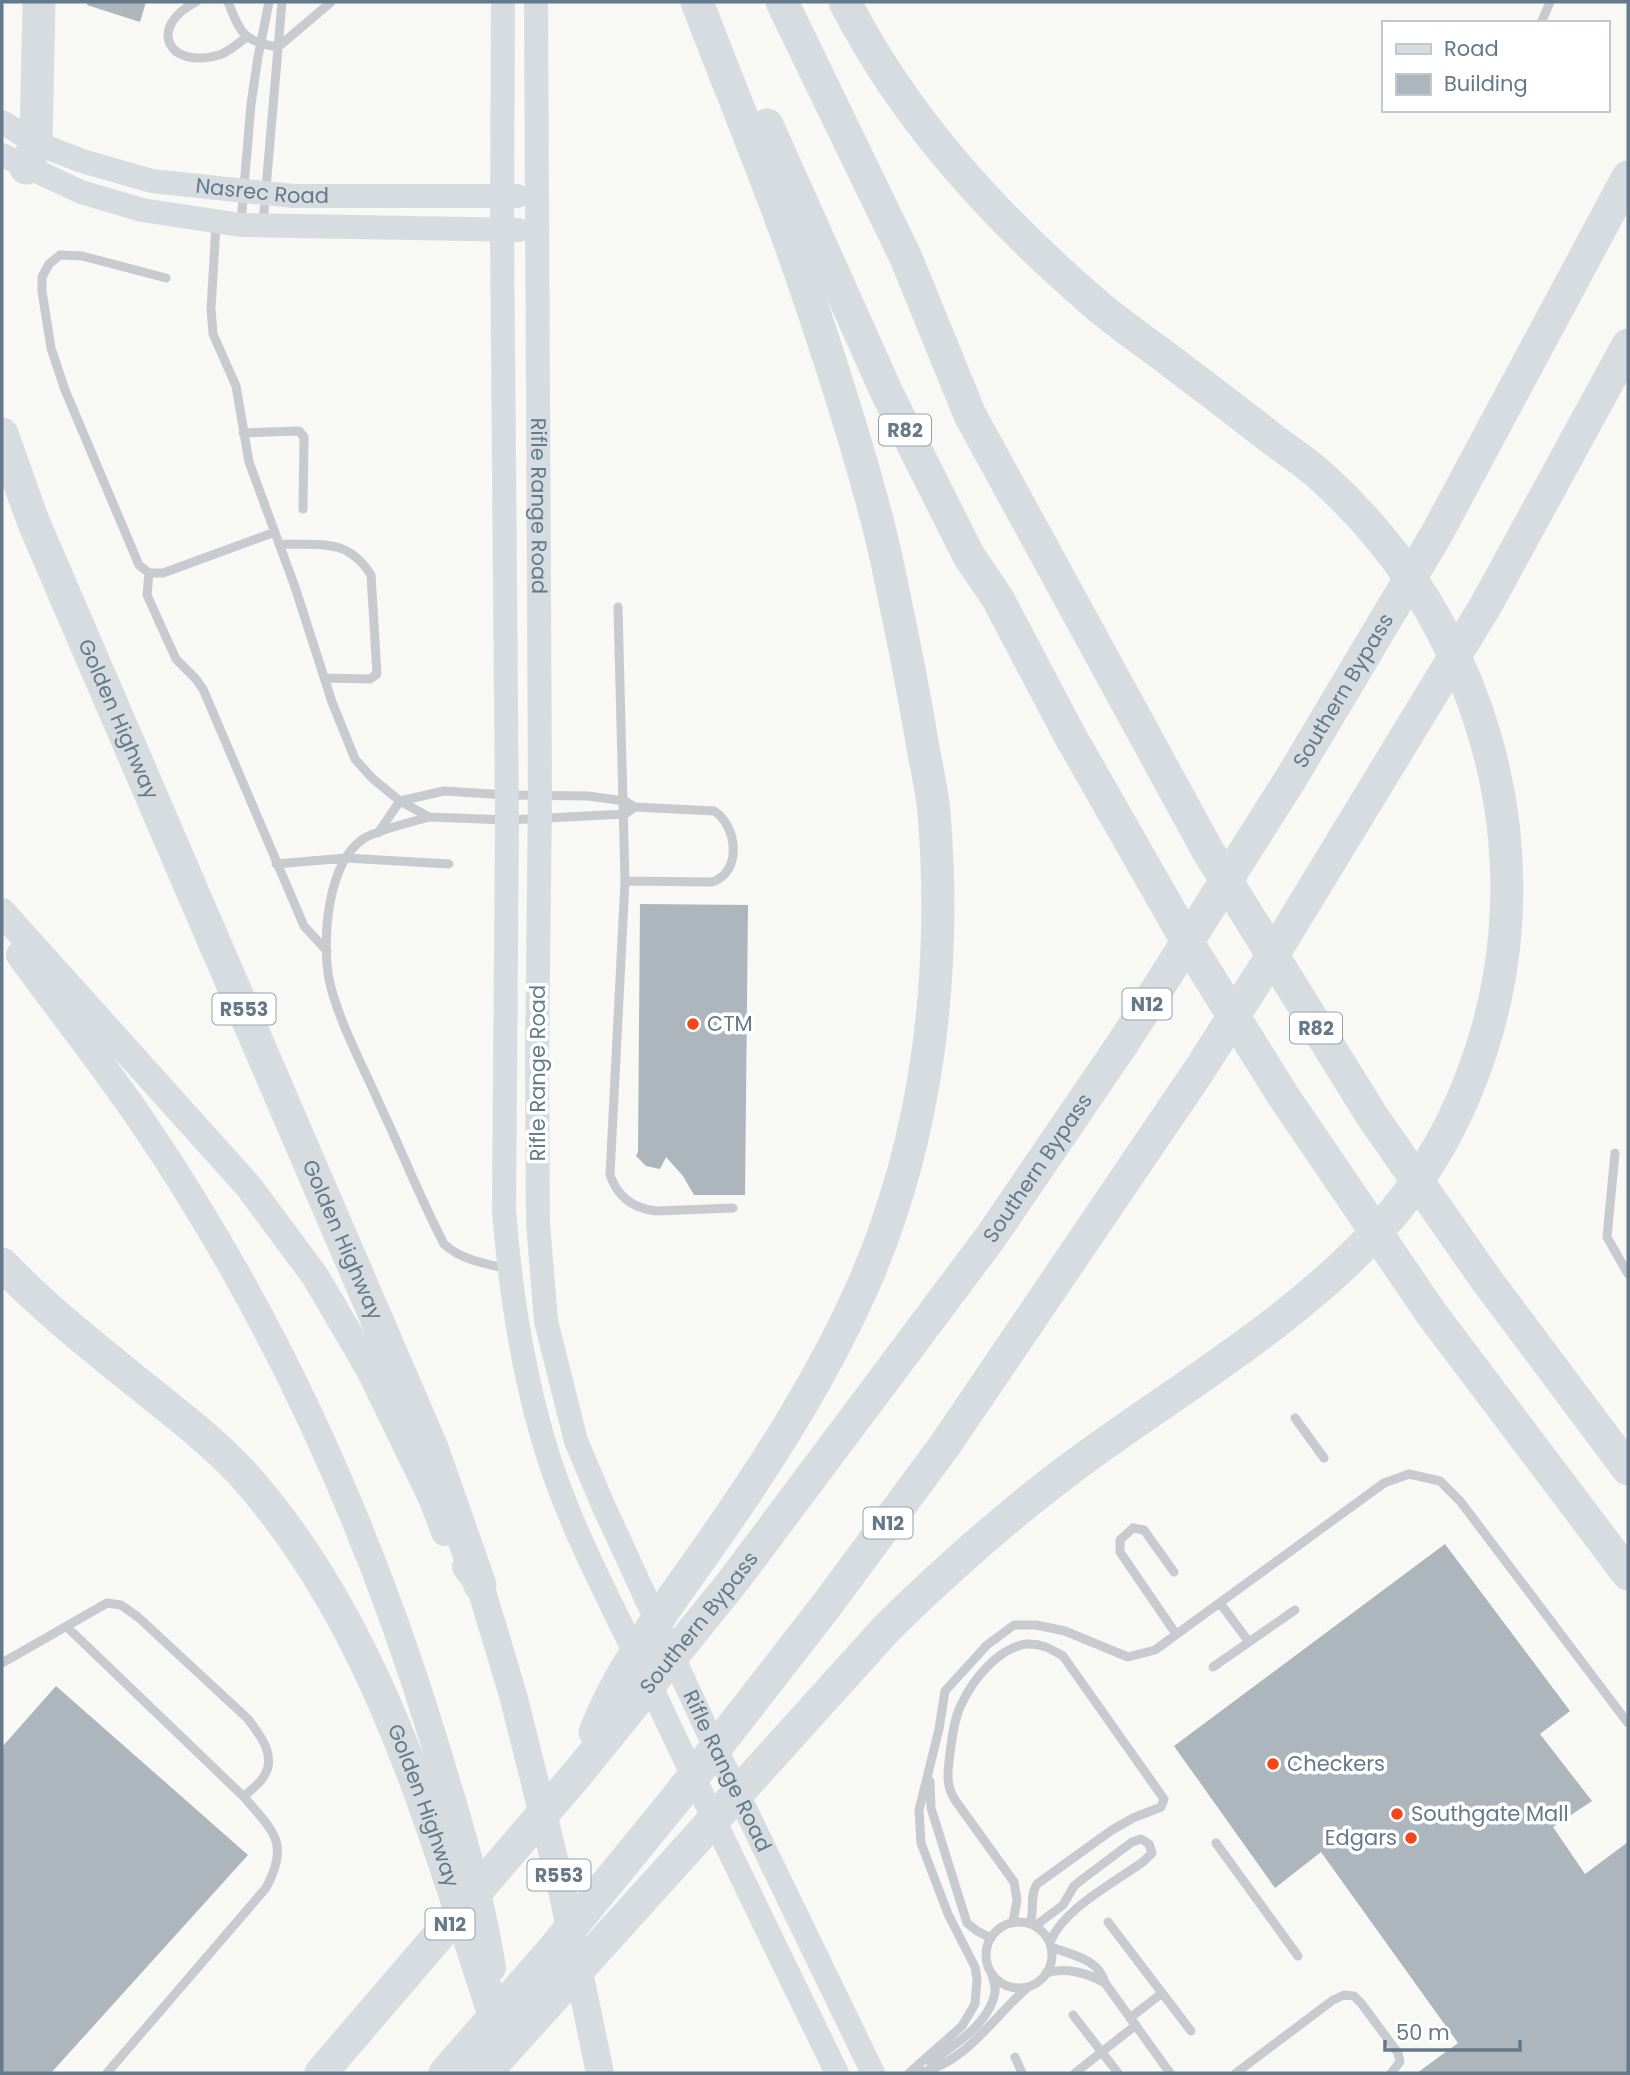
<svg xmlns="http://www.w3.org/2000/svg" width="1630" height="2075" font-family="Poppins,sans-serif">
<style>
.building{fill:#adb6bd}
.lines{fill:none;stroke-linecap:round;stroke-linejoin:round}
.service{stroke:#c7cbcf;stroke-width:9}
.secondary{stroke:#d6dce0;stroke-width:24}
.primary{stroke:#d6dce0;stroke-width:28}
.motorway{stroke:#d6dce0;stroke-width:33}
.poi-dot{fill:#f54618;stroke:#fff;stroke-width:2.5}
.labels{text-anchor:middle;stroke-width:7;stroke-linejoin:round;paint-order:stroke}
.shield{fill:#fff;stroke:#92a1ac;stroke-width:2}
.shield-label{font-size:19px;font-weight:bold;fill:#647989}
.street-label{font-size:21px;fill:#647989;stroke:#fff}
.poi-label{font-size:21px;fill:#647989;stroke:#fff;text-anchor:start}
</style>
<rect width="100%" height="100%" fill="#f8f8f4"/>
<path class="building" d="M88,2H146L140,22L87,5Z
M640,904L748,905L745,1195H694L683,1176L666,1157L660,1169L646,1166L636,1156L638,1152Z
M1445,1544L1570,1711L1540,1734L1592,1801L1553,1827L1585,1874L1628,1842V2073H1417L1458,2043L1321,1852L1275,1888L1174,1746Z
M56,1686L248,1855L51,2073H2V1747Z"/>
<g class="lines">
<path class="service" d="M196,2C148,26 166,70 219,55C229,52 238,43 247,37
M228,2C241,33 242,41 278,47L331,2
M1541,23L1550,2
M241,223L251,104L258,57L269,2
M263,223L282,2
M216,225L211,309L213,334L236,386L249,462L295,587L332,702L355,759L372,778L400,801L429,817L507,820L625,814L635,807
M166,278L82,256L60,255L49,264L42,277V291L51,348L65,390L139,565L149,573H163L275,532
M243,433L299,431L304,437L303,509
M280,544C320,546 347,537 371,575L377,674L370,679L324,678
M149,573L147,595L176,659L195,678L203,689L304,926L327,951
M618,607L625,881L610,1175C618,1197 632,1208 656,1211L733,1208
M429,817C413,822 376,830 363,839C327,864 322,939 329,979C337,1018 363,1066 379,1103C401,1149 420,1198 444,1244C461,1260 486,1264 509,1269
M378,833L400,801L444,791L507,795L588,796L625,801L635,807L714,811C737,825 743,872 712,882L625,881
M276,864L346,858L449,864
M1615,1153L1607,1237L1628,1274
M1295,1418L1324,1458
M1174,1572L1144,1530L1133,1528L1120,1540V1552L1176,1634
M1220,1603L1249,1642
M67,1627L244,1797C274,1832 290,1843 266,1888L107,2073
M2,1663L107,1603L121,1605L138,1617L248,1719C260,1735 277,1756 264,1776C260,1784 250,1790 244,1797
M1213,1667L1295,1610
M930,1781L931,1808L967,1923L977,1931L991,1938
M1216,1843L1298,1956
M1013,1922L1017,1900L1014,1882L955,1800C945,1784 948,1771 950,1753C952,1738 954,1719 961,1705C972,1681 998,1647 1027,1644C1041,1643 1051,1649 1063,1656L1164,1799L1161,1807L1133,1818L1112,1830L1037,1884C1029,1897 1035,1910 1030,1924
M1108,1922L1191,2031
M986 1955a33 33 0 1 1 66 0a33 33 0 1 1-66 0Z
M1035,1926L1063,1905L1074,1886L1084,1878L1132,1842L1141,1839L1149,1844L1152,1853L1144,1861C1114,1883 1064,1908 1050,1942
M1051,1947C1072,1955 1099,1959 1105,1983L1170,2073
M1046,1973C1066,1967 1088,1973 1105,1983
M1073,2015L1118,2073
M1130,2018L1162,1993
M1015,2057L1022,2073
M930,2062C955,2045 990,2023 995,1992C996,1987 993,1980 992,1975
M909,2073L962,2026L975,2004L977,1979L975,1967L948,1914L921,1843L919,1810L939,1729L945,1691L987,1645L1014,1625H1036L1065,1631L1128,1657L1155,1650L1384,1483L1409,1474L1440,1481L1460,1501L1628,1723
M918,2073C967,2063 992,2018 1028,1987
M1075,2073L1136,2025
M1236,2073L1333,2000L1344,1995L1354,1996L1361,2003L1398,2053L1400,2062L1391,2073"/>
<g class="secondary">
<path d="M503,2L502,228L507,820L504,1210C510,1288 521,1363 543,1439C566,1520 608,1596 644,1672C707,1807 772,1940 837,2073"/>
<path id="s1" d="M536,2L540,795L537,1058L538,1223L546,1321L576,1441L603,1505L705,1726L873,2073"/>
<path id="s2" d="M2,122L36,143L82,161L152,181L293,196H517"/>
<path d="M2,155L81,192L142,210L241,225L518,230"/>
</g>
<path class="primary" d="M2,912L249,1187L315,1276L370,1370L433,1500L445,1532
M20,955C60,1010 103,1064 141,1120C270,1309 366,1519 433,1738C456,1813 480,1891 492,1968
M466,1567L480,1585L513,1695L562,1890L600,2073"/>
<g class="motorway">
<path d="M782,2L906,258L970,415L1208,851L1372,1116L1485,1278L1628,1469"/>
<path d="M767,125L887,393L969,556L998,599L1069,734L1191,948L1284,1097L1431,1313L1628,1574"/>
<path d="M26,168L36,143L39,2"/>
<path id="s3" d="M2,434L33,521L432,1448L480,1585"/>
<path id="s4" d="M2,1264C42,1306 87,1342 133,1379C170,1409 208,1437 241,1472C383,1629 435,1840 501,2035"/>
<path d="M595,1732C624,1659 673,1599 717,1535C772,1456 824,1374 863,1286C928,1138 947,973 934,812C932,791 927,769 923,748C916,705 908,663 899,620C892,587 886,553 877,520C856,439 830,359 803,280C771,186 732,94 697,2"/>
<path id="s5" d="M321,2073L578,1773L734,1580L990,1238L1125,1040L1290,780L1436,535L1628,177"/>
<path d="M445,2073L551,1952L676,1799L826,1606L945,1445L1200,1069L1284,937L1486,605L1628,345"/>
<path d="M485,2073L887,1628C946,1570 1008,1515 1075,1465C1178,1389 1294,1323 1381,1227C1453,1148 1496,1038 1505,933C1519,762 1450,593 1323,478C1307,463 1288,451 1271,438C1234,409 1197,381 1160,353C1137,336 1112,319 1091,300C993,215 904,118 845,2"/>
</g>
</g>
<g class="poi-dot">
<circle cx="693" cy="1024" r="7"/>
<circle cx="1273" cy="1764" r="7"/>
<circle cx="1397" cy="1814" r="7"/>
<circle cx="1411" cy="1838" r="7"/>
</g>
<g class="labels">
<g class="shield">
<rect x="879" y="414.5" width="52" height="31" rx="5"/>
<rect x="1122.5" y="988.5" width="49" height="31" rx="5"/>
<rect x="212.5" y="993.5" width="63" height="31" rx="5"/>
<rect x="1290" y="1012.5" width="52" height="31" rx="5"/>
<rect x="863.5" y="1507.5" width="49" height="31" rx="5"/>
<rect x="527.5" y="1859.5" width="63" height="31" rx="5"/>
<rect x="425.5" y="1908.5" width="49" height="31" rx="5"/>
</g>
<g class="shield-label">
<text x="905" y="437">R82</text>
<text x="1147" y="1011">N12</text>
<text x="244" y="1016">R553</text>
<text x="1316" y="1035">R82</text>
<text x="888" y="1530">N12</text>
<text x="559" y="1882">R553</text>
<text x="450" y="1931">N12</text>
</g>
<g class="street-label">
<text dy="7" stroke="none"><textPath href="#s2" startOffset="273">Nasrec Road</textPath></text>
<text dy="7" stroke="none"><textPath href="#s1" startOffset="504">Rifle Range Road</textPath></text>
<text dy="7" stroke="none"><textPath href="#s5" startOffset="1722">Southern Bypass</textPath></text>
<text dy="7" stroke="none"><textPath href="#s3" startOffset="308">Golden Highway</textPath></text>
<text transform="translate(538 1073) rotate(-90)" y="7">Rifle Range Road</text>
<text dy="7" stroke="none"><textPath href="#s5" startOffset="1155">Southern Bypass</textPath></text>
<text dy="7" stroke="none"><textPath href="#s3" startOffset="875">Golden Highway</textPath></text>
<text dy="7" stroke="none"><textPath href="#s5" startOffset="588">Southern Bypass</textPath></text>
<text dy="7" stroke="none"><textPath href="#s1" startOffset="1806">Rifle Range Road</textPath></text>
<text dy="7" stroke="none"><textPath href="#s4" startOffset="700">Golden Highway</textPath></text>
</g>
<g class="poi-label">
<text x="707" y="1031">CTM</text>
<text x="1287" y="1771">Checkers</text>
<text x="1411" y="1821">Southgate Mall</text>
<text x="1397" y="1845" text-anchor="end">Edgars</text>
</g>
</g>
<rect width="1630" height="2075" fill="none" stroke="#647989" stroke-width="7"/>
<rect x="1382" y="21" width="228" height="91" fill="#ffffff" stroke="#c1c9d0" stroke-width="2"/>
<rect x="1396" y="44" width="35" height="10" fill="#d6dce0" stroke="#c1c9d0" stroke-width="2"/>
<text x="1444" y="56" font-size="21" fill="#647989">Road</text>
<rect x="1396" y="74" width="35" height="21" fill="#adb6bd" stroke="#c1c9d0" stroke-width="2"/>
<text x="1444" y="91" font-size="21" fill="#647989">Building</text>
<path d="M1385 2040v10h135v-10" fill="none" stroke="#647989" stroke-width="3.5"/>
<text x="1396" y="2040" font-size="21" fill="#647989" stroke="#ffffff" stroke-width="5" paint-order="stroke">50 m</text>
</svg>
